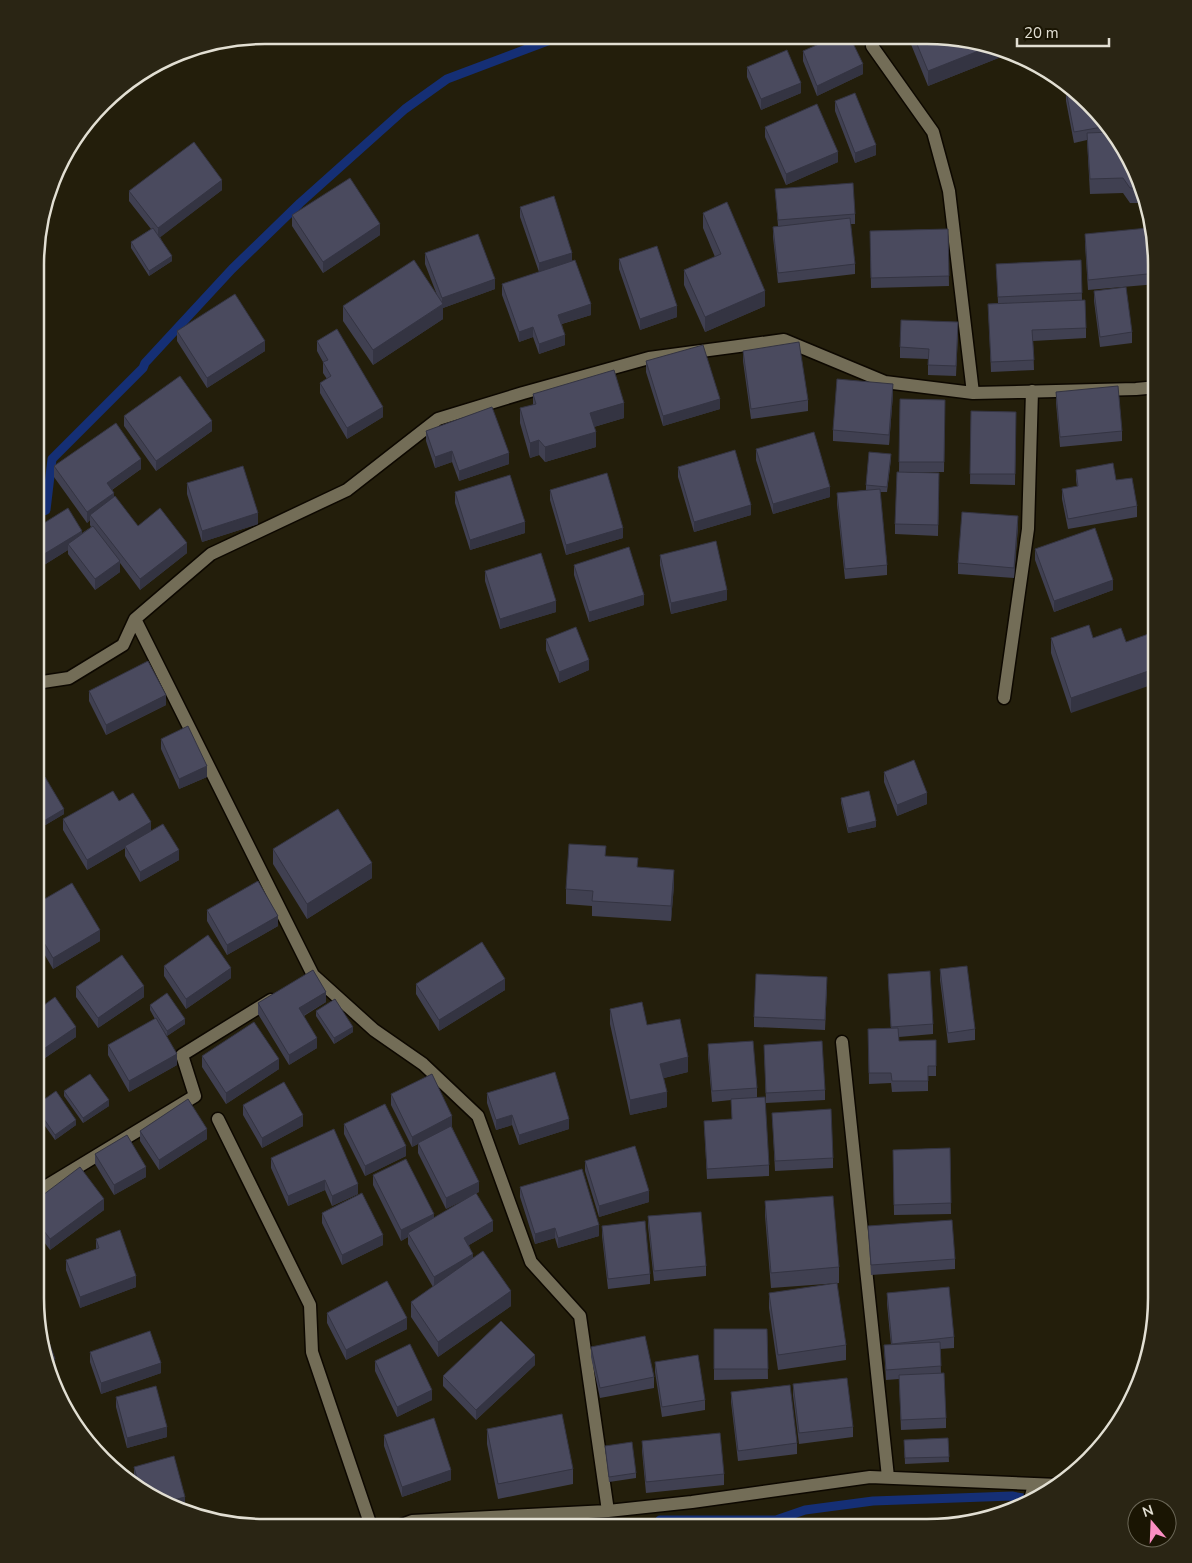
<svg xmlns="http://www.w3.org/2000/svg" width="1192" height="1563" font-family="'Nunito Sans',sans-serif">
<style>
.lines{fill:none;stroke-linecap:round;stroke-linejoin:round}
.stream{stroke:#152f75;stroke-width:9}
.minor-casing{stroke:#0d0800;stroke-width:15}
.minor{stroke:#736d57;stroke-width:12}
.wall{fill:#404051}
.shaded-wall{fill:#343442}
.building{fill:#4a4a5e;stroke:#343442}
.rim{fill:none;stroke:#e2dfd3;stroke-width:2.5}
</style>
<rect width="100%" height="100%" fill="#231e0b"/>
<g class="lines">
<path class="stream" d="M36,514L46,510L52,459L143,368L145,363L232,269L300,203L405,109L447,79L561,36
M653,1527L660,1520H776L805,1510L873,1501L1012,1496L1035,1500"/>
<defs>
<path id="minor" d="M872,46L933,132L949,191L973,393
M135,619L313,975L374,1030L423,1064L478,1116L531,1262L580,1316L608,1511
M36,683L69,678L123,645L135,619L211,554L347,490L438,419L523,393L649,358L784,340L885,382L973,393L1136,389L1157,387
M1004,698L1028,529L1032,391
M842,1042L888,1477
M218,1119L310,1305L312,1352L371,1526
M35,1193L195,1096L182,1055L271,1000
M1029,1504L1034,1484
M396,1527L412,1521L608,1511L692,1502L870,1477L1058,1485"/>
</defs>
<use href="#minor" class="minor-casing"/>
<use href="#minor" class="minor"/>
</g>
<path class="wall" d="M908,37H958L1001,53V57L928,86Z
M803,51L863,74L817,96L803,61Z
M747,67L801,93L761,110L747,77Z
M1066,91L1100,113L1133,163L1142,203H1130L1123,193L1090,194L1087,140L1074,143L1066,101Z
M835,101L876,155L855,163L835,111Z
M765,127L838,162L786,185L765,137Z
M775,189L855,214V224H850L855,264V274L778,283L773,237V227L778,226Z
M222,190L160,237L172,261L149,276L131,248V242L151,229L129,201V191Z
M520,207L572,261L591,315L562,324L565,345L539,354L533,337L519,342L502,295V284L539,272L520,217Z
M703,213L765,306L705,332L684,285V270L715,257L703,228Z
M292,215L380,235L323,273L292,226Z
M948,229L949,286L871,288L870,231Z
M1085,234L1157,264V284L1088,290L1085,244Z
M425,253L495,289L443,308V319L373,365L343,321V306L437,295L425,264Z
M619,259L677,317L640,330L619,269Z
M1081,260L1082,300L1086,328V338L1033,341L1034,370L991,372L988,304L998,303L996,264Z
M1094,291L1132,332V343L1100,347L1094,301Z
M177,331L265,351L207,388L177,341Z
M958,332L956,376L928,375V359L900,358V347Z
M317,341L383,417L347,439L320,393V383L327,379L323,373V362L317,351Z
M743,351L808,400V411L751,419L743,361Z
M646,361L720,409L663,426L646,372Z
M1056,392L1122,431V441L1060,447L1056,403Z
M533,394L624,418L594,427L596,447L545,462L539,455L530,458L520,423V408L533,405Z
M893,394L889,445L833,441V430Z
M1157,395V451H1152L1148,407V396Z
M900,399L945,400L944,472H905L939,484L938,536L895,534V524L899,472Z
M971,411L1016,412L1015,485L970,484Z
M124,416L212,431L156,471L124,426Z
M426,431L509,464L459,481L452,462L435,468L426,441Z
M756,449L830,497L773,514L756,460Z
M891,459L887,492H880L887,565V575L845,579L837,504V493L866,490V485Z
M54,466L141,469L112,490L114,497L138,526L187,553L140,590L120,563V572L95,590L68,554V550L36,570V528L82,533L91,527L90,525V520L87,523L54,477Z
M678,467L751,515L694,532L678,477Z
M1076,470L1137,506V517L1068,529L1062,499V489L1077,487L1076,480Z
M187,483L258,524L202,542L187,494Z
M550,490L623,538L566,555L550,500Z
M455,492L525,533L470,550L455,503Z
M1018,526L1014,578L958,574V563Z
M1035,549L1113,590L1054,612L1035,560Z
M660,555L727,600L671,614L660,565Z
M574,565L644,605L589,622L574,575Z
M485,571L556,612L500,629L485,581Z
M1051,638H1093L1126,642L1071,713L1051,653Z
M546,639L589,670L559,683L546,650Z
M89,691L166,705L106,735L89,701Z
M161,739L207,777L179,789L161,749Z
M884,772L927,804L897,816L884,782Z
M1157,776V815L1150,814V809Z
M36,783L64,814L42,827L36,816Z
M841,798L876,827L848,833L841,803Z
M119,801L151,831L179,860L140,882L125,856V848L87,870L63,830V819Z
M273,849L372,878L307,919L273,864Z
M606,856L638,867L674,885L671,921L592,916V906L566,904V889Z
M36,904L100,941L53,969L36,940Z
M207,910L278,926L227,955L207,921Z
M164,966L231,978L186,1009L164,976Z
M940,969L975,1029V1040L948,1043L940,980Z
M888,974L933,1024V1034L899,1037V1041L936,1040V1076H928V1091L892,1092L891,1083L869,1084L868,1029L891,1028Z
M416,984L505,990L439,1031L416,994Z
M76,987L144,997L98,1028L76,997Z
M827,987L825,1030L754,1027V1017Z
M326,1002L304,1016L317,1048L289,1065L258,1014V1003Z
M150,1005L185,1024L167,1036L163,1030L177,1065L129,1092L108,1055V1045L155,1019L150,1010Z
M610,1009L647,1025L688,1072L664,1078L667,1107L630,1115L610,1024Z
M36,1011L76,1037L39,1062L35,1056Z
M316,1011L353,1032L334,1044L316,1016Z
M708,1044L757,1088V1098L769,1165V1176L707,1179L704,1121L732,1119L731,1100L712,1102L708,1055Z
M764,1045L825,1090V1100L766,1103Z
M202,1056L279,1069L226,1104L202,1067Z
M64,1091L109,1106L83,1123L64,1096Z
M487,1093L569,1129L519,1145L512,1125L496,1130L487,1103Z
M391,1094L452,1126V1127L479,1192L476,1193L493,1231L469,1245L473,1258L511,1306L438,1357L411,1317V1302L433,1287L408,1244V1237L401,1241L373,1185V1175L434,1218L470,1197L446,1209L418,1153V1144L412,1147L391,1105Z
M243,1105L303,1126L262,1148L243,1115Z
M35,1106L76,1125L55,1140L35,1112Z
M772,1113L833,1158V1168L775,1171Z
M344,1124L406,1156L365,1176L344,1134Z
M140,1131L207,1139L159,1170L140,1141Z
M950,1148L951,1214L894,1215L893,1150Z
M95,1154L146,1177L114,1195L95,1164Z
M271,1158L358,1194L332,1206L325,1190L288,1206L271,1168Z
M585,1161L649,1202L599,1217L585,1171Z
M520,1187L599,1236L558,1248L555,1238L535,1244L520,1197Z
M35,1201L104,1210L50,1250L35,1230Z
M765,1201L839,1267V1283L771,1288L765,1216Z
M322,1213L383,1245L342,1265L322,1223Z
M648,1216L706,1266V1276L654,1281L648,1226Z
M602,1226L650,1274V1284L608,1289L602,1236Z
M868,1226L955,1259V1269L871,1275Z
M96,1239L136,1287L80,1308L66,1270V1260L96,1249Z
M769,1293L846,1345V1360L778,1370L769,1308Z
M887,1293L954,1337V1348L940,1349L941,1373L946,1418V1428L901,1430L899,1379L886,1380L884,1345H891L887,1304Z
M327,1313L407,1329L346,1360L327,1323Z
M714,1329H767L768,1379L714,1380Z
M591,1347L654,1377V1388L600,1398L591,1357Z
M90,1352L161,1373L101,1394L90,1362Z
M375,1361L432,1400L397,1417L375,1371Z
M655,1362L705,1400V1410L662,1417L655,1372Z
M535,1365L476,1420L443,1386V1376Z
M793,1384L853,1427V1437L799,1444L793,1395Z
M731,1392L797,1443V1454L738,1461L731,1402Z
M116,1397L167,1437L127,1448L116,1407Z
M487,1429L573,1469V1484L498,1499L487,1444Z
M384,1435L451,1480L402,1497L384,1446Z
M948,1438L949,1462L905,1464L904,1440Z
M642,1441L724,1474V1485L646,1493L642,1451Z
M605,1446L636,1473V1478L609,1482Z
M134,1467L185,1507L137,1489L134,1477Z"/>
<path class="shaded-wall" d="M986,48L1001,53V57L928,86V71Z
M863,64V74L817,96V86Z
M801,83V93L761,110V99Z
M876,145V155L855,163V153Z
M838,152V162L786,185V174Z
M222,180V190L158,239V228Z
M380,224V235L323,273V262Z
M572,253V263L539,274V263Z
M172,256V261L149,276V271Z
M495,279V289L443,308V319L373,365V350L442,305V298Z
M765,291V306L705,332V317Z
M591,304V315L558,325V315Z
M677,306V317L640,330V319Z
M533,327V337L519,342V332Z
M565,335V345L539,354V344Z
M265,341V351L207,388V378Z
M893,384V394L889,445V435Z
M720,399V409L663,426V416Z
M624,403V418L590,428V413Z
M383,407V417L347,439V428Z
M212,421V431L156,471V461Z
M596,432V447L545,462V447Z
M539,440V455L530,458V443Z
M452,451V462L435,468V457Z
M509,453V464L459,481V471Z
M141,459V469L107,493V483Z
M830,487V497L773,514V504Z
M114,493V503L90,515V520L87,523V512Z
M751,505V515L694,532V522Z
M258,513V524L202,542V531Z
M1018,516V526L1014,578V568Z
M525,522V533L470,550V540Z
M623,528V538L566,555V545Z
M82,531V541L68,544V550L36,570V559Z
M187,543V553L140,590V579Z
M120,561V572L95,590V579Z
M1113,580V590L1054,612V601Z
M727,590V600L671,614V603Z
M644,595V605L589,622V612Z
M556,601V612L500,629V619Z
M38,605V615L36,616V606Z
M589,660V670L559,683V672Z
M1157,668V683L1071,713V698Z
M166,695V705L106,735V725Z
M207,766V777L179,789V779Z
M927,793V804L897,816V805Z
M64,809V814L42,827V822Z
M876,821V827L848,833V828Z
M151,822V833L125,846V848L87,870V860Z
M179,850V860L140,882V872Z
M372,863V878L307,919V904Z
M674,870V885L671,921V906Z
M278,916V926L227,955V945Z
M100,930V941L53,969V958Z
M231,968V978L186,1009V999Z
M505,979V990L439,1031V1020Z
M144,986V997L98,1028V1018Z
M326,992V1002L299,1018V1008Z
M185,1019V1024L167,1036V1031Z
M76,1027V1037L39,1062V1052Z
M353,1027V1032L334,1044V1038Z
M317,1038V1048L289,1065V1055Z
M177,1054V1065L129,1092V1081Z
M688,1057V1072L660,1079V1064Z
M279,1059V1069L226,1104V1093Z
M667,1092V1107L630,1115V1100Z
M109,1100V1106L83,1123V1118Z
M303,1115V1126L262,1148V1138Z
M512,1115V1125L496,1130V1120Z
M452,1116V1126L412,1147V1137Z
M569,1119V1129L519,1145V1135Z
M76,1120V1125L55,1140V1135Z
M207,1129V1139L159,1170V1160Z
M406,1146V1156L365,1176V1166Z
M146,1167V1177L114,1195V1185Z
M325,1180V1190L288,1206V1196Z
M479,1182V1192L446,1209V1198Z
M358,1184V1194L332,1206V1196Z
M649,1191V1202L599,1217V1206Z
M104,1199V1210L50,1250V1239Z
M434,1214V1224L408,1233V1237L401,1241V1230Z
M493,1221V1231L464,1248V1238Z
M599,1225V1236L558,1248V1238Z
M555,1228V1238L535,1244V1234Z
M383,1235V1245L342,1265V1255Z
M473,1254V1264L434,1287V1277Z
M136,1276V1287L80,1308V1297Z
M511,1291V1306L438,1357V1342Z
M407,1318V1329L346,1360V1350Z
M535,1355V1365L476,1420V1410Z
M55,1359V1369L52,1370L50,1361Z
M161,1363V1373L101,1394V1383Z
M432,1390V1400L397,1417V1407Z
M167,1427V1437L127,1448V1438Z
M451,1470V1480L402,1497V1487Z
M185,1497V1507L169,1501Z"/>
<path class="building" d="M835,37H850L863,64L817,86L803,51Z
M914,37H958L986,48L928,71Z
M787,50L801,83L761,99L747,67Z
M1073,90L1100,113L1108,126L1074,132L1066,91Z
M855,93L876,145L855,153L835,101Z
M817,104L838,152L786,174L765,127Z
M1112,132L1133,163L1139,188H1130L1123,178L1090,179L1087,133Z
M194,142L222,180L158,228L129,191Z
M350,178L380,224L323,262L292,215Z
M853,183L855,214L778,220L775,189Z
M554,196L572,253L539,263L520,207Z
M727,202L765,291L705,317L684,270L721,254L703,213Z
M850,218L855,264L778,273L773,227Z
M153,228L172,256L149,271L131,242Z
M1148,228L1157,264V273L1088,280L1085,234Z
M948,229L949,276L871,278L870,231Z
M478,234L495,279L442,298L425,253Z
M657,246L677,306L640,319L619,259Z
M414,260L443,304L373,350L343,306Z
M575,260L591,304L558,315L565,335L539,344L533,327L519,332L502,284Z
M1081,260L1082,293L998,297L996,264Z
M1126,287L1132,332L1100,337L1094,291Z
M235,294L265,341L207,378L177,331Z
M1085,300L1086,328L1032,330L1034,360L991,362L988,304Z
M901,320L958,322L956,366L928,365L929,349L900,347Z
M337,329L383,407L347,428L320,383L331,376L323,362L328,360L317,341Z
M799,342L808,400L751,409L743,351Z
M703,345L720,399L663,416L646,361Z
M614,370L624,403L590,413L596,432L545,447L539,440L530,443L520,408L536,404L533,394Z
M180,376L212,421L156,461L124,416Z
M837,379L893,384L889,435L833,430Z
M1118,386L1122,431L1060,437L1056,392Z
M1157,395V440L1152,441L1148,396Z
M900,399L945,400L944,462H899Z
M492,407L509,453L459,471L452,451L435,457L426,431Z
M971,411L1016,412L1015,474H970Z
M116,423L141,459L107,483L114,493L87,512L54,466Z
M814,432L830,487L773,504L756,449Z
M735,450L751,505L694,522L678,467Z
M869,452L891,454L887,487L866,485Z
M1113,463L1116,480L1132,478L1137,506L1068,519L1062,489L1078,486L1076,470Z
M243,466L258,513L202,531L187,483Z
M897,472L939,473L938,525L895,524Z
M607,473L623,528L566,545L550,490Z
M510,475L525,522L470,540L455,492Z
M880,489L887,565L845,569L837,493Z
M115,496L138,526L160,508L187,543L140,579L90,515Z
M68,508L82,531L36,559V528Z
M962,512L1018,516L1014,568L958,563Z
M93,526L120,561L95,579L68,544Z
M1095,528L1113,580L1054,601L1035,549Z
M716,541L727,590L671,603L660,555Z
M629,547L644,595L589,612L574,565Z
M541,553L556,601L500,619L485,571Z
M1089,625L1093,638L1121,628L1126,642L1157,631V668L1071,698L1051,638Z
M576,627L589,660L559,672L546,639Z
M148,661L166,695L106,725L89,691Z
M188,726L207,766L179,779L161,739Z
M914,760L927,793L897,805L884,772Z
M1153,776H1157V810L1150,809Z
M45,777L64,809L42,822L36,811V783Z
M113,791L119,801L133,793L151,822L87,860L63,819Z
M869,791L876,821L848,828L841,798Z
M338,809L372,863L307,904L273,849Z
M163,824L179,850L140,872L125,846Z
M569,844L606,846L605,856L638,858L637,867L674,870L671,906L592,901L593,891L566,889Z
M258,881L278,916L227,945L207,910Z
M72,883L100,930L53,958L36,929V904Z
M208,935L231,968L186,999L164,966Z
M482,942L505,979L439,1020L416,984Z
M122,955L144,986L98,1018L76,987Z
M967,966L975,1029L948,1033L940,969Z
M313,970L326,992L299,1008L317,1038L289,1055L258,1003Z
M930,971L933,1024L891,1027L888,974Z
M756,974L827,977L825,1020L754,1017Z
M167,993L185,1019L167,1031L150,1005Z
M55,997L76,1027L39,1052L35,1046L36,1011Z
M335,999L353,1027L334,1038L316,1011Z
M642,1002L647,1025L680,1019L688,1057L660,1064L667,1092L630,1100L610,1009Z
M156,1018L177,1054L129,1081L108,1045Z
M254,1022L279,1059L226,1093L202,1056Z
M898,1028L899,1041L936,1040V1066H928V1081H892L891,1073H869L868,1029Z
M753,1041L757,1088L712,1091L708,1044Z
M822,1041L825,1090L766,1093L764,1045Z
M555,1072L569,1119L519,1135L512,1115L496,1120L487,1093Z
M90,1074L109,1100L83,1118L64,1091Z
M432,1074L452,1116L412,1137L391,1094Z
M284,1082L303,1115L262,1138L243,1105Z
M56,1091L76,1120L55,1135L35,1106Z
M765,1097L769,1165L707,1169L704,1121L732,1119L731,1099Z
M188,1099L207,1129L159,1160L140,1131Z
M385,1104L406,1146L365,1166L344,1124Z
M831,1109L833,1158L775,1161L772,1113Z
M451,1126L479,1182L446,1198L418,1143Z
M334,1129L358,1184L332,1196L325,1180L288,1196L271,1158Z
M127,1135L146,1167L114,1185L95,1154Z
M635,1146L649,1191L599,1206L585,1161Z
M950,1148L951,1203L894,1205L893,1150Z
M406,1159L434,1214L401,1230L373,1175Z
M80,1167L104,1199L50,1239L35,1219V1201Z
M582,1169L599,1225L558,1238L555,1228L535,1234L520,1187Z
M362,1193L383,1235L342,1255L322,1213Z
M476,1193L493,1221L464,1238L473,1254L434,1277L408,1233Z
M833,1196L839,1267L771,1273L765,1201Z
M701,1212L706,1266L654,1271L648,1216Z
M952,1220L955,1259L871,1265L868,1226Z
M645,1221L650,1274L608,1279L602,1226Z
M120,1230L136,1276L80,1297L66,1260L99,1248L96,1239Z
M483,1251L511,1291L438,1342L411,1302Z
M387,1281L407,1318L346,1350L327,1313Z
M837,1283L846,1345L778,1355L769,1293Z
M949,1287L954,1337L892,1344L887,1293Z
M501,1321L535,1355L476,1410L443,1376Z
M43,1325L55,1359L50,1361L41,1326Z
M714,1329H767L768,1369H714Z
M150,1331L161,1363L101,1383L90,1352Z
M645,1336L654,1377L600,1388L591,1347Z
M940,1342L941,1366L886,1370L884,1345Z
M410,1344L432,1390L397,1407L375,1361Z
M698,1355L705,1400L662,1407L655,1362Z
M944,1373L946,1418L901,1420L899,1375Z
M847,1378L853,1427L799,1433L793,1384Z
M790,1385L797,1443L738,1451L731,1392Z
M156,1386L167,1427L127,1438L116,1397Z
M562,1414L573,1469L498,1484L487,1429Z
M434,1418L451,1470L402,1487L384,1435Z
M720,1433L724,1474L646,1482L642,1441Z
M948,1438L949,1457L905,1458L904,1440Z
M632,1442L636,1473L609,1477L605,1446Z
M174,1456L185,1497L169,1501L140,1490L134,1467Z"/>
<path d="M0 0H1192V1563H0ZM265 44H927A221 221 0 0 1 1148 265V1298A221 221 0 0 1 927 1519H265A221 221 0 0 1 44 1298V265A221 221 0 0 1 265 44Z" fill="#2a2514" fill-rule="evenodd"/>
<path class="rim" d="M265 44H927A221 221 0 0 1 1148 265V1298A221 221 0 0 1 927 1519H265A221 221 0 0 1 44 1298V265A221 221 0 0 1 265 44Z"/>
<g transform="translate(1152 1523) rotate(341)"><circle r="24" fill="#1a1503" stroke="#6a6656"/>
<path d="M0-4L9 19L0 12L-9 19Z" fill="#fb8fc3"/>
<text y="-8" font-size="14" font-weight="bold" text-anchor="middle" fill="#e2dfd3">N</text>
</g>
<path d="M1017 38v8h92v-8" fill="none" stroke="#e2dfd3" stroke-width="2.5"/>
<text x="1024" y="38" font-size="15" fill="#e2dfd3" stroke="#1a1503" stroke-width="4" paint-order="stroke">20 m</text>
</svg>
